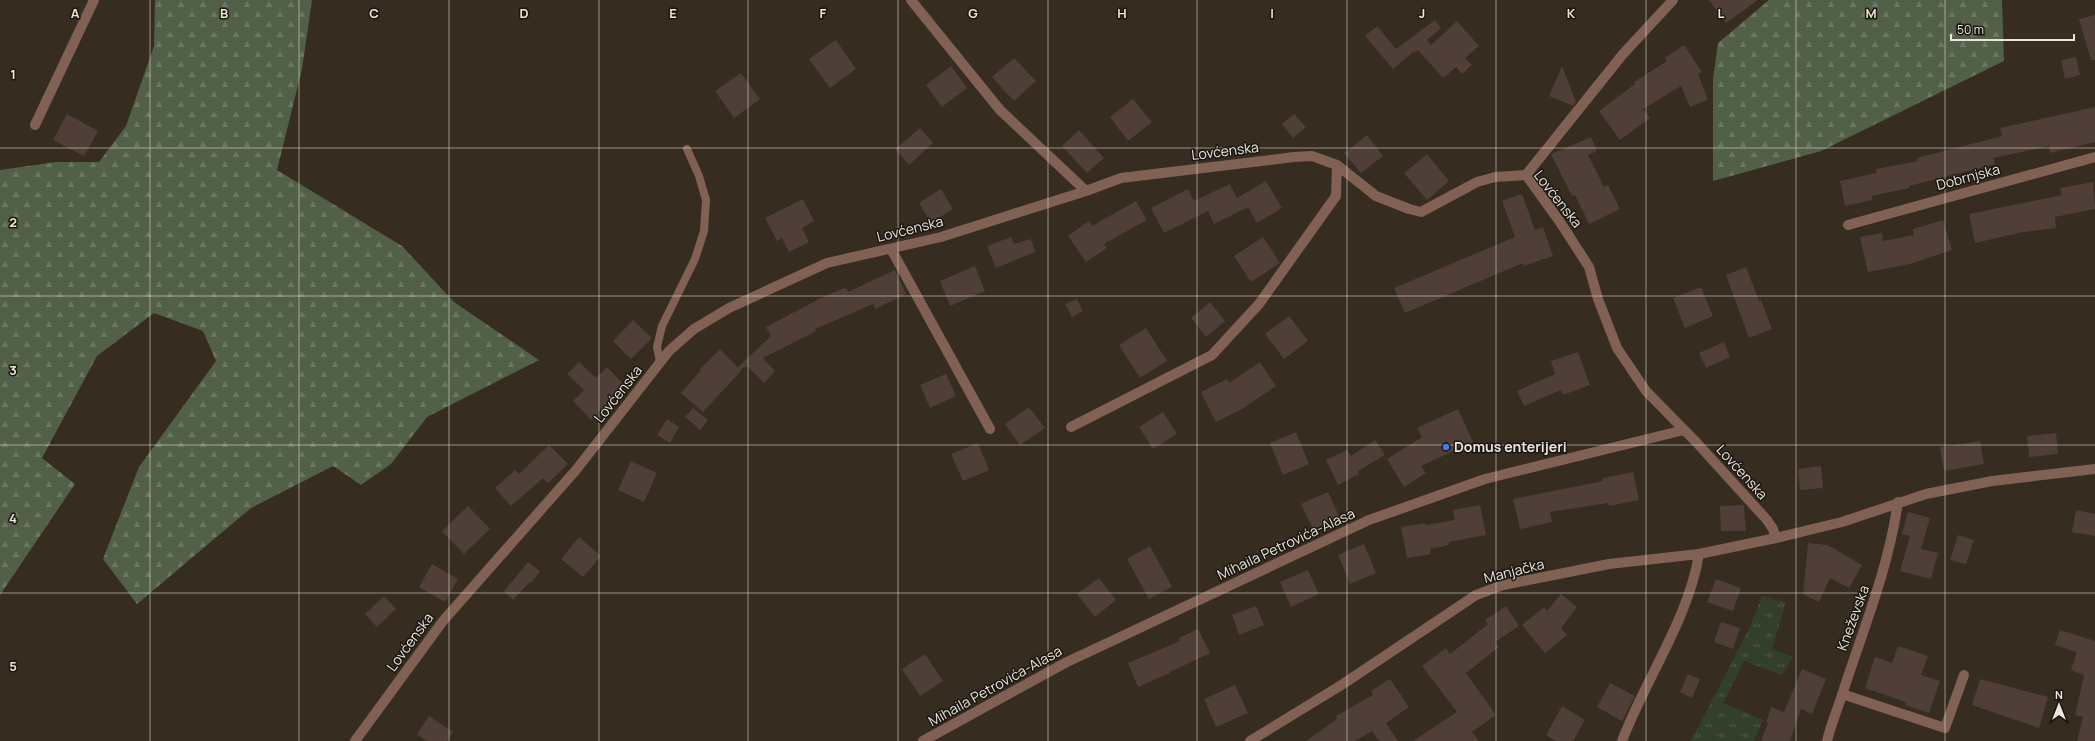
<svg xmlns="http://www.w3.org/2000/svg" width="2095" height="741" font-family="Manrope,sans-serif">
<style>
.grass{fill:url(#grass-tufts)}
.forest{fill:url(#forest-firs)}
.building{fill:#4f3f38}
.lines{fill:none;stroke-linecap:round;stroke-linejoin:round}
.lane{stroke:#806153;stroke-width:8}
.street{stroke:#806153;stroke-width:10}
.grid{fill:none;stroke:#ebe5dd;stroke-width:1;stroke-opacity:0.55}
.shop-dot{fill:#3f7fe0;stroke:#1a1610;stroke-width:1.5}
.labels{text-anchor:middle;stroke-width:3;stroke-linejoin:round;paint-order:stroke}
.street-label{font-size:14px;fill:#ebe5dd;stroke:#1a1610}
.poi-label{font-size:14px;font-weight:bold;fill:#ebe5dd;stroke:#1a1610;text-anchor:start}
.grid-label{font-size:13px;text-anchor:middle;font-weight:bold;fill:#ebe5dd;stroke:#1a1610;stroke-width:3;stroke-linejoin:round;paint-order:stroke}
</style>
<defs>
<pattern id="grass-tufts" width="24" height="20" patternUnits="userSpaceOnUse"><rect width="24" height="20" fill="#334029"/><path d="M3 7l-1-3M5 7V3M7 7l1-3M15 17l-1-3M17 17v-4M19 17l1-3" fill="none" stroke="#515b48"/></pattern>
<pattern id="forest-firs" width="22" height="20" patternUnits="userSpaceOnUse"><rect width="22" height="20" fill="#516047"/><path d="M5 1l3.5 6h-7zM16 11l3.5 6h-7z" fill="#6a7761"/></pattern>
</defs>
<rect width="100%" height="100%" fill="#362c20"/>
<path class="grass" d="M1762,596L1786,602L1772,649L1793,657L1782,675L1744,661L1723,703L1763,720L1754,741H1691L1750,627Z"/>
<path class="forest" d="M155,0H312L302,69L277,170L402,246L454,302L539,360L427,417L391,464L361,485L333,466L251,508L137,604L103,559L139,467L216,361L203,331L154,313L97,356L42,458L75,484L0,595V170L56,162H99L126,126L154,46Z
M1769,0H2002L2004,61L1821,151L1713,181V79L1718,43Z"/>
<path class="building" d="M1709,0H1758L1726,23Z
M2095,15V60H2091L2079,19Z
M1435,20L1441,28L1427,40L1431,45L1457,21L1479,46L1465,58L1472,65L1462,74L1456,67L1443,78L1418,50L1414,53L1413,52L1393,69L1365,36L1377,26L1396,49Z
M836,40L856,69L830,88L809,59Z
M1684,45L1702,72L1698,74L1708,100L1690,107L1681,86L1643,109L1650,118L1620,140L1599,111L1635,84L1634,82L1667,61L1665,58Z
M2076,57L2080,75L2065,79L2061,60Z
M1014,58L1036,81L1014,101L992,77Z
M951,66L967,88L942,107L926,85Z
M1562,66L1576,102L1573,106L1549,96Z
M741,73L760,99L734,118L715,91Z
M1133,99L1152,122L1128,141L1110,117Z
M2095,107V142L2050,153L2049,146L1993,158L1995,164L1909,186V188L1872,196V200L1845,206L1840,181L1877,173L1876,169L1918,161L1917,158L2002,136L2000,128Z
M67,114L98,131L84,156L53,140Z
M1294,114L1306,127L1293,138L1282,124Z
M920,128L933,143L909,165L895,149Z
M1079,130L1104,158L1087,173L1062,146Z
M1367,135L1383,156L1361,173L1344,153Z
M1591,137L1597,151L1588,155L1604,187L1608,185L1620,209L1589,224L1575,195L1572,196L1551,154Z
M1427,154L1449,181L1427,200L1404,173Z
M1266,181L1282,208L1257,223L1248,207L1214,224L1208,211L1164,233L1151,208L1188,189L1194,201L1230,184L1237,198Z
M2093,182L2095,209L2055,217L2056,228L2023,232L1975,243L1969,214L2062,195L2060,188Z
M941,189L953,209L931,223L919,203Z
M1522,194L1535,230L1543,227L1553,256L1524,266L1523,263L1405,313L1394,288L1515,237L1502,201Z
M803,199L814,221L802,228L809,242L789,252L782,238L777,241L765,218Z
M1136,201L1147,220L1104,244L1107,248L1086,262L1068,236L1089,221L1092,226Z
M1943,220L1952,250L1910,264L1868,272L1860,237L1882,233L1883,241L1914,235L1913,229Z
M1011,237L1014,244L1031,239L1035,252L996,268L987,246Z
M1263,237L1280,263L1251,282L1234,256Z
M975,266L985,291L950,306L940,281Z
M1746,267L1759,301L1761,300L1772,329L1749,338L1726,275Z
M895,270L906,294L875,309L873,304L815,329L816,331L763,358L775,371L764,383L747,366L740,370L738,367L771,336L766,327L819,299L846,287L848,292Z
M1701,287L1713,316L1685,328L1673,298Z
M1077,299L1083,311L1072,317L1065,304Z
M1210,302L1225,321L1206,337L1191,318Z
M1289,316L1308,341L1284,359L1265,334Z
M633,320L652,338L631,359L613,341Z
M1146,328L1167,361L1140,378L1119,345Z
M1724,342L1730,357L1706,368L1699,353Z
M720,349L741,371L703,412L681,393L701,370L700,369Z
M1578,352L1590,385L1563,395L1561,390L1524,406L1517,391L1555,374L1551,361Z
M579,362L596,378L607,367L625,386L591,420L573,401L584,390L567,374Z
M1260,362L1276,386L1242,409L1216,422L1201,392L1227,379L1229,383Z
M946,374L956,396L930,408L920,385Z
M1029,407L1045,428L1020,445L1005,424Z
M693,408L708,420L700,430L685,417Z
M1458,409L1473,442L1421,466L1426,473L1404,487L1387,459L1422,437L1417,428Z
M1163,412L1177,434L1153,449L1139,427Z
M667,419L679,427L670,443L657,435Z
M1296,432L1309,464L1283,475L1270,443Z
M2056,433L2058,454L2029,457L2027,436Z
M1375,440L1385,455L1358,471L1359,474L1338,485L1326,460L1347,450L1351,456Z
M1980,441L1984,464L1944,471L1940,447Z
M978,443L989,470L963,481L951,454Z
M549,445L568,464L548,483L543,478L511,506L495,488L515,470L519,474Z
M631,461L657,473L644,502L618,490Z
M1821,466L1823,488L1800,490L1798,469Z
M1633,472L1639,500L1609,506L1608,503L1550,512L1552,522L1520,529L1513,499L1603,481V478Z
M1328,492L1340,518L1313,529L1301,504Z
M1480,505L1486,535L1449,542V545L1430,549L1431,554L1407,558L1401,527L1425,523L1426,525L1455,520L1453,510Z
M1744,505L1746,531H1721L1720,506Z
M468,506L490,529L464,554L442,531Z
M2076,510L2095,514V536L2072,532Z
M1908,512L1930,518L1921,549L1938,553L1931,579L1900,571L1910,536L1902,534Z
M1958,535L1974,540L1966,564L1950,560Z
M579,537L601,556L583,577L561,559Z
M1808,543L1828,545L1862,565L1849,588L1830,578L1819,602L1803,594Z
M1364,544L1376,573L1350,584L1338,555Z
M1150,546L1172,587L1149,599L1127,559Z
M528,562L540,571L531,583L530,582L513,600L504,591Z
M432,564L458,579L445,602L419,587Z
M1308,570L1319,594L1291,607L1280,582Z
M1099,578L1116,600L1095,617L1077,594Z
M1716,579L1741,588L1733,611L1707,602Z
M1561,594L1577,607L1561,628L1567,635L1545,653L1522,625L1544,607L1547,611Z
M384,596L396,609L377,627L365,614Z
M1256,606L1264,625L1239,635L1232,615Z
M1506,606L1519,626L1495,642L1499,647L1466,673L1496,715L1472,732L1479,741H1413L1457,712L1422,666L1446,648L1450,654L1488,624L1485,620Z
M1721,622L1740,628L1733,649L1714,642Z
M1198,629L1210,653L1170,672V673L1138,687L1128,663L1180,641L1179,638Z
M2060,630L2095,641V741H2077L2083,717L2075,715L2084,675L2071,670L2077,652L2055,645Z
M1898,646L1928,656L1921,675L1940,681L1929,713L1905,705L1906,702L1865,688L1875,657L1892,663Z
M925,654L943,681L920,696L902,669Z
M1802,669L1826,679L1812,714L1801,709L1790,741H1761L1768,723H1766L1771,707L1784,712Z
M1688,674L1700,679L1692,698L1680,692Z
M1390,679L1409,707L1386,723L1398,741H1379L1372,731L1355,741H1306L1337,719L1336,716L1373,695L1371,691Z
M1980,679L2048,697L2039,728L1972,705Z
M1610,683L1635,696L1622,721L1597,707Z
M1235,685L1248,713L1216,727L1204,699Z
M1562,706L1585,720L1573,741H1556L1546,735Z
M429,716L453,732L447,741H427L417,734Z"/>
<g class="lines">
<path class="lane" d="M660,362L657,347L662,326L695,259L704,231L706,200L699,176L687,149"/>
<path class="street" d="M911,0L1000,110L1086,191
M35,125L94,0
M1526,175L1623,54L1673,0
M1848,225L2095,157
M891,249L990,429
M1071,427L1212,355L1259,304L1336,196L1337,165
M1842,694L1945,728L1964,675
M355,741L443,621L576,470L669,351L694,329L729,308L827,263L941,237L1086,191L1121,178L1294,157L1312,156L1337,165L1376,196L1409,209L1421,212L1477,182L1495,177L1526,175L1560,222L1589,267L1598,299L1617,348L1646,391L1697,443L1767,520L1773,529L1776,538L1842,522L1926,494L1992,481L2095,469
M923,741L1065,663L1369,520L1485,479L1684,430
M1250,741L1343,684L1476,595L1503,585L1609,564L1699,554L1776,538
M1622,741C1645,680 1689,618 1699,554
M1827,741C1831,724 1838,708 1843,692C1864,627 1888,570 1898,502"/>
</g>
<path class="grid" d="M150,0V741M299,0V741M449,0V741M599,0V741M748,0V741M898,0V741M1048,0V741M1197,0V741M1347,0V741M1496,0V741M1646,0V741M1796,0V741M1945,0V741M0,148H2095M0,296H2095M0,445H2095M0,593H2095"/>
<circle class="shop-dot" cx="1446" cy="447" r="4"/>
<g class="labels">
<g class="street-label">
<text transform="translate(1225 151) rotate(-7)" y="5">Lovćenska</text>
<text transform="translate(1968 177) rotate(-15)" y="5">Dobrnjska</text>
<text transform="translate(1558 199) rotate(52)" y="5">Lovćenska</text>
<text transform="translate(910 229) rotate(-14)" y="5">Lovćenska</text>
<text transform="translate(618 394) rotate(-52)" y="5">Lovćenska</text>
<text transform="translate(1742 472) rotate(48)" y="5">Lovćenska</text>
<text transform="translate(1286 544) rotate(-25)" y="5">Mihaila Petrovića-Alasa</text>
<text transform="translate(1514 571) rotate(-14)" y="5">Manjačka</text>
<text transform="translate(1853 618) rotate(-70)" y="5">Kneževska</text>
<text transform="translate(410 642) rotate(-54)" y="5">Lovćenska</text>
<text transform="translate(995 686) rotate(-29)" y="5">Mihaila Petrovića-Alasa</text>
</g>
<g class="poi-label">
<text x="1454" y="452">Domus enterijeri</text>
</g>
</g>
<g class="grid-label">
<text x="75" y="18">A</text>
<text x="224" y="18">B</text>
<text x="374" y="18">C</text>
<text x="524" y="18">D</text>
<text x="673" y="18">E</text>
<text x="823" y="18">F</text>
<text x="973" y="18">G</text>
<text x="1122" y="18">H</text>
<text x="1272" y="18">I</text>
<text x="1422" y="18">J</text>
<text x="1571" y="18">K</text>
<text x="1721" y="18">L</text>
<text x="1871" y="18">M</text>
<text x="13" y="79">1</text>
<text x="13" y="227">2</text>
<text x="13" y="375">3</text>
<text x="13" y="523">4</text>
<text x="13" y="671">5</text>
</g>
<g transform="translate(2059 705)" stroke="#1a1610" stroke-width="3" paint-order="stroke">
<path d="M0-3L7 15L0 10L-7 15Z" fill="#ebe5dd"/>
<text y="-6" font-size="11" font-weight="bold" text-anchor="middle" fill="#ebe5dd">N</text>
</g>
<path d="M1951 34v6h123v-6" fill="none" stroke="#ebe5dd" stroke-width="2"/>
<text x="1957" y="34" font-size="12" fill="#ebe5dd" stroke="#1a1610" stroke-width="3" paint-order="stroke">50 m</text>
</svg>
